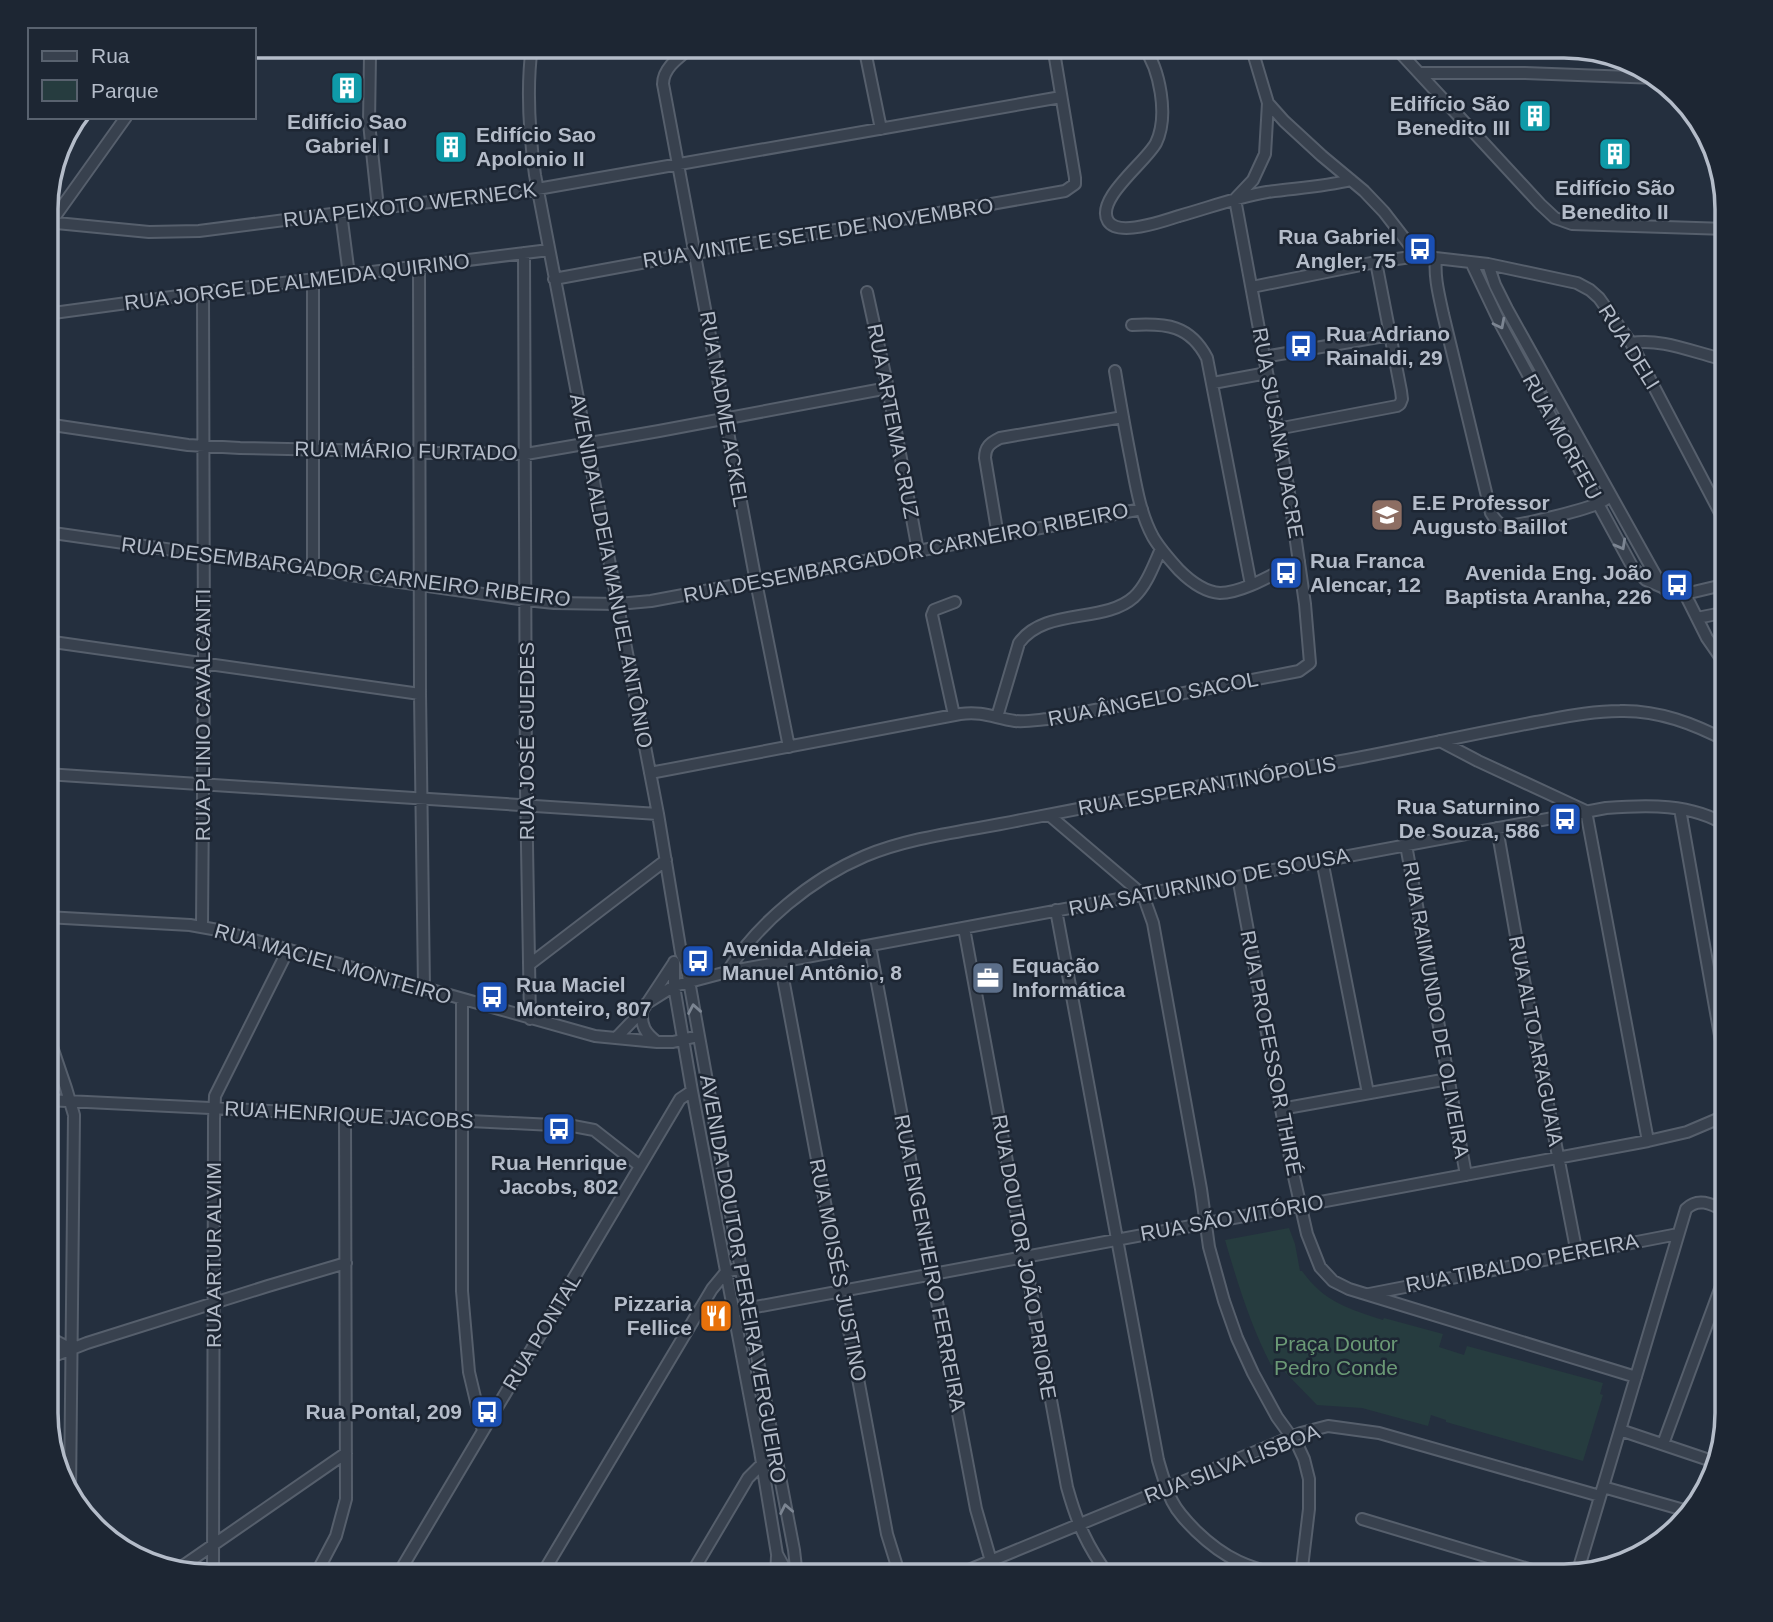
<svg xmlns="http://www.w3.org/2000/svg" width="1773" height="1622" font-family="Arial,sans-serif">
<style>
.green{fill:#263c3f}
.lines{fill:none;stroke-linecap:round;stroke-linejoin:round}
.minor-casing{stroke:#565f6c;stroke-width:14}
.minor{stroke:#38414e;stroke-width:10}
.oneway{stroke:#7c8592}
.labels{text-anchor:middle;stroke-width:5;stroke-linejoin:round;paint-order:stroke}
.poi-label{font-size:21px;font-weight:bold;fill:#b4bcc9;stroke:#1d2633;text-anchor:start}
.street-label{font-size:21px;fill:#b4bcc9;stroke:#1d2633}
.park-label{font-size:21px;fill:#6b9a76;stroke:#1d2633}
.rim{fill:none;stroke:#b4bcc9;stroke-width:3.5}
</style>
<rect width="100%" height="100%" fill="#242f3e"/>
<path class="green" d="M1289,1228L1295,1244L1300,1271H1302C1324,1302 1349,1309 1383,1320L1384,1318L1443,1334L1439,1347L1464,1355L1467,1346L1603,1383L1600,1394L1603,1395L1583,1461L1446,1422V1420L1431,1415L1428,1426L1362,1408L1317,1405L1277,1364L1271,1365C1250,1324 1238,1284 1225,1240Z"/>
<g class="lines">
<defs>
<path id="minor" d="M372,46L370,55L369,123L378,208
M532,46C526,89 529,131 535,175L658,814L681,953L686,964L748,1309L794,1550L797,1576
M693,46C681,56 663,67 663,84L756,582L789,747
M864,46L881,129
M1143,46C1160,69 1169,116 1156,143C1146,162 1095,199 1108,221C1118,237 1164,221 1179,216C1208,208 1237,197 1267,192C1295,188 1323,187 1351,180
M1251,46L1268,103L1284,121L1322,156L1364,191L1384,212L1418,256
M1394,46L1540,204L1555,218L1572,224L1727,229
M1419,73H1525L1657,78
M341,213L349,275
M46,222L149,232L199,231L378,208L526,191L1061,97
M51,222L126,117
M524,253L526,788L530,1019
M1436,258C1434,277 1439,295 1443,314L1491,513C1494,518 1497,523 1503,525C1515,528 1582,510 1597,504C1602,502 1606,499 1611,496
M1471,262L1501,325L1633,568L1646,580L1662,587L1672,594H1685L1727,584
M1488,264L1495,285L1507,309L1662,587
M419,266L420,694L424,988
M554,279L695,253L957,210L1065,191L1075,184V178L1053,46
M313,280V570
M1252,287L1376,262L1418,256L1488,264L1577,283L1590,290L1599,298L1631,343L1727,526
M867,292L888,388L918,551
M46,314L186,295L549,250
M1132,325C1166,323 1190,325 1207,358L1251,585
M1631,343C1660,338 1690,351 1718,358L1727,362
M1264,357L1390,335
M1115,371C1120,401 1125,430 1131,460C1136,486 1140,513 1153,537C1160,549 1170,560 1179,570C1190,581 1204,592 1220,593C1244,593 1278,571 1299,561
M1213,383L1267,373
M46,424L188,445L240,448L512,454H526L659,431L888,388
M1277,429L1397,406L1400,404L1402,399L1401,391L1376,262
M46,532L526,600L554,603L618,604L651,601L1142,509
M998,536L985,458C985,447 990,443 1000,438L1123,417
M1685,594L1707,638L1727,667
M1697,618L1727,612
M46,641L420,694
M954,715L932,615L934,610L955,602
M997,717L1019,643C1045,607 1104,624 1134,597C1147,585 1154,564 1161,549
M1440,741L1478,761L1586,811L1648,1141
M650,773L960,714C984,711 994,718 1015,721C1026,722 1037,720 1048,719L1299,671L1310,663L1305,604L1288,486L1235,199L1253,180L1265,154L1268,103
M46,774C250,788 454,800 658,814
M1680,809L1727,1075
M1049,815L1143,895L1153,923L1201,1189L1209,1247L1224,1301L1237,1338L1253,1373L1277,1417L1298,1446L1304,1459L1309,1479V1509L1301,1576
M1497,828L1522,970L1577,1254
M1406,845L1466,1175
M1322,860L1368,1093
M1238,877L1292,1168L1307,1234L1320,1267L1333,1281L1349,1289L1636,1377
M1056,910L1158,1460C1162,1474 1166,1488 1172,1501C1178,1513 1187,1522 1196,1531C1225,1559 1249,1569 1288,1576
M46,917L190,925L218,930L595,1036L657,1042H673L698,1036
M202,927L204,663L203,293
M964,928L1067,1487C1077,1523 1087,1546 1109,1576
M870,946L976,1509L991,1561L999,1576
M674,962V986L692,1091L760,1451L777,1554L789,1576
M780,962L880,1496L887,1534L900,1576
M530,964L666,860
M727,972C758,923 811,879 865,856C913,836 969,831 1021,820C1129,799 1238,779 1347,760C1410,748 1472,734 1536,722C1564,717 1592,711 1620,711C1659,710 1694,724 1727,741
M462,999V1291L469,1372L483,1431
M647,1003L674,986L727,972L1606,808C1646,805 1692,803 1727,826
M642,1011C641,1026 645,1033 657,1042
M46,1029L66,1088L74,1115L70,1494
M616,1038L642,1011L673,964
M46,1100L573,1126L594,1130L640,1166
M1281,1109L1448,1079
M1369,1294L1678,1234
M734,1311L1648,1141L1687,1132L1727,1115
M46,1336L71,1349
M46,1359L87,1343L268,1286L346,1263
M1620,1430L1718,1463
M1663,1444L1727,1270
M1603,1487L1691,1512
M1362,1519L1552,1576
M177,1570L346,1453
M1577,1574L1686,1209C1699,1196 1713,1205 1727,1212
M213,1576L214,1119L215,1096L288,950
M315,1576L336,1536L346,1499L345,1116
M397,1576L680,1099L692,1091
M541,1576L712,1289L726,1272L741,1268
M690,1576L748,1478L764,1462
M776,1576L777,1556
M954,1576L1301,1433L1328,1426L1379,1433L1600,1496"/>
</defs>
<use href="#minor" class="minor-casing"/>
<use href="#minor" class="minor"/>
</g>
<defs><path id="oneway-chevron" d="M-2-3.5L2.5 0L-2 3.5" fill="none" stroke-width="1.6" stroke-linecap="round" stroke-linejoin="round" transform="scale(1.75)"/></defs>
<g class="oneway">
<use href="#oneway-chevron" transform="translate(1500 324) rotate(63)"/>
<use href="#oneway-chevron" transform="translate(1621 545) rotate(61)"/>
<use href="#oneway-chevron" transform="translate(694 1009) rotate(-100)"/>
<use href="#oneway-chevron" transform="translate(786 1509) rotate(-101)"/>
</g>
<defs>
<symbol id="building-square" viewBox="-11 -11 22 22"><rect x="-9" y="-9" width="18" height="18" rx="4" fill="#0f9aa8" stroke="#1d2633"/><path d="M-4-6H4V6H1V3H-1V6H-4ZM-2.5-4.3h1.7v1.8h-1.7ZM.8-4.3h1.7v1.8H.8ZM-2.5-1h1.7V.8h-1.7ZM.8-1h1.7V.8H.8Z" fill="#fff"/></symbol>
<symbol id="bus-square" viewBox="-11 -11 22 22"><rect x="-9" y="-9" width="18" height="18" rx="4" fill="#1a4fb4" stroke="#1d2633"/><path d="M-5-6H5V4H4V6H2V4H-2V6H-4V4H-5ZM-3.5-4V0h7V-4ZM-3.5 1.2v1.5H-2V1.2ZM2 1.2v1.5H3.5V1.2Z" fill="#fff"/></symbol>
<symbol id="school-square" viewBox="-11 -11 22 22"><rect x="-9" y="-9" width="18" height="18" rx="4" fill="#8d6e63" stroke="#1d2633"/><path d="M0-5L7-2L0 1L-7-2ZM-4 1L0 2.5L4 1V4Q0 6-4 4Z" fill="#fff"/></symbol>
<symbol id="office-square" viewBox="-11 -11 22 22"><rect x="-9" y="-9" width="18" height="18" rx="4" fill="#5c6f8a" stroke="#1d2633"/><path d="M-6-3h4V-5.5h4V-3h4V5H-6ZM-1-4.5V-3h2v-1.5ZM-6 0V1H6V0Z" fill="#fff"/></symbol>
<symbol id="restaurant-square" viewBox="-11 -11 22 22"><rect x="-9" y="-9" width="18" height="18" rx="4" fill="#e8710a" stroke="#1d2633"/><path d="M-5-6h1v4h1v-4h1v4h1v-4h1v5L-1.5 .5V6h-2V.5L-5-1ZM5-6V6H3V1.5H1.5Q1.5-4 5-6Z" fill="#fff"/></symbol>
</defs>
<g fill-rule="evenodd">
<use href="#building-square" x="328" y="69" width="38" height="38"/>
<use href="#building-square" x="1516" y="97" width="38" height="38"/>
<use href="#building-square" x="432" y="128" width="38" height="38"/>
<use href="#building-square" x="1596" y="135" width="38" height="38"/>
<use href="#bus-square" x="1401" y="230" width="38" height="38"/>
<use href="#bus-square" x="1282" y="327" width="38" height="38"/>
<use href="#school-square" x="1368" y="496" width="38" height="38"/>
<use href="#bus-square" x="1267" y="554" width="38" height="38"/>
<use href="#bus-square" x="1658" y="566" width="38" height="38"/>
<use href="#bus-square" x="1546" y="800" width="38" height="38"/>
<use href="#bus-square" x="679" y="942" width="38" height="38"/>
<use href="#office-square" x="969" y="959" width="38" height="38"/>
<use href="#bus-square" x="473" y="978" width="38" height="38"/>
<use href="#bus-square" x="540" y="1110" width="38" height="38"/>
<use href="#restaurant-square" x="697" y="1297" width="38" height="38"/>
<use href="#bus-square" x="468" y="1393" width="38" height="38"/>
</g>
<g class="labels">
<g class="poi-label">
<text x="1510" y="111" text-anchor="end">Edifício São<tspan x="1510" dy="24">Benedito III</tspan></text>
<text x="347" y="129" text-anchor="middle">Edifício Sao<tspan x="347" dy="24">Gabriel I</tspan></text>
<text x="476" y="142">Edifício Sao<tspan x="476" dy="24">Apolonio II</tspan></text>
<text x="1615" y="195" text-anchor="middle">Edifício São<tspan x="1615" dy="24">Benedito II</tspan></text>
<text x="1396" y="244" text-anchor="end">Rua Gabriel<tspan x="1396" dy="24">Angler, 75</tspan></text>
<text x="1326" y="341">Rua Adriano<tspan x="1326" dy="24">Rainaldi, 29</tspan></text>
<text x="1412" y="510">E.E Professor<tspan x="1412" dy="24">Augusto Baillot</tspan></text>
<text x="1310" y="568">Rua Franca<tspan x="1310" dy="24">Alencar, 12</tspan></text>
<text x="1652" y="580" text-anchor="end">Avenida Eng. João<tspan x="1652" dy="24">Baptista Aranha, 226</tspan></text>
<text x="1540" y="814" text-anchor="end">Rua Saturnino<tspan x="1540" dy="24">De Souza, 586</tspan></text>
<text x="722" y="956">Avenida Aldeia<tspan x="722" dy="24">Manuel Antônio, 8</tspan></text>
<text x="1012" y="973">Equação<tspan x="1012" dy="24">Informática</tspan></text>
<text x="516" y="992">Rua Maciel<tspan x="516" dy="24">Monteiro, 807</tspan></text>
<text x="559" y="1170" text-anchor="middle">Rua Henrique<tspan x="559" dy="24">Jacobs, 802</tspan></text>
<text x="692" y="1311" text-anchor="end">Pizzaria<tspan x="692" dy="24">Fellice</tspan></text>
<text x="462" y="1419" text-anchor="end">Rua Pontal, 209</text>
</g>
<g class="street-label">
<text transform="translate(410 205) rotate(-7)" y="7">RUA PEIXOTO WERNECK</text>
<text transform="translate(818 233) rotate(-9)" y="7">RUA VINTE E SETE DE NOVEMBRO</text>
<text transform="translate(297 282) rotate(-7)" y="7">RUA JORGE DE ALMEIDA QUIRINO</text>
<text transform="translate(1629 347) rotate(58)" y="7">RUA DELI</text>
<text transform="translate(724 409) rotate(80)" y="7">RUA NADME ACKEL</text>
<text transform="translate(893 421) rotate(79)" y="7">RUA ARTEMA CRUZ</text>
<text transform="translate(1278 433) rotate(80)" y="7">RUA SUSANA DACRE</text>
<text transform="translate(1562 437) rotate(61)" y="7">RUA MORFEU</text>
<text transform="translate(406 451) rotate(1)" y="7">RUA MÁRIO FURTADO</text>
<text transform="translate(906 553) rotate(-11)" y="7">RUA DESEMBARGADOR CARNEIRO RIBEIRO</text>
<text transform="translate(611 571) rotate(79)" y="7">AVENIDA ALDEIA MANUEL ANTÔNIO</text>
<text transform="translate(346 572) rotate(7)" y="7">RUA DESEMBARGADOR CARNEIRO RIBEIRO</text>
<text transform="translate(1153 699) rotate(-11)" y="7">RUA ÂNGELO SACOL</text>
<text transform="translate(203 715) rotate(-90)" y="7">RUA PLINIO CAVALCANTI</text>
<text transform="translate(527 741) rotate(-90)" y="7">RUA JOSÉ GUEDES</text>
<text transform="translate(1207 786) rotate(-10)" y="7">RUA ESPERANTINÓPOLIS</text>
<text transform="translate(1209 882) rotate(-11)" y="7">RUA SATURNINO DE SOUSA</text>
<text transform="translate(333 964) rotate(16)" y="7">RUA MACIEL MONTEIRO</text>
<text transform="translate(1436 1010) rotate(80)" y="7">RUA RAIMUNDO DE OLIVEIRA</text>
<text transform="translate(1536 1041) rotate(79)" y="7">RUA ALTO ARAGUAIA</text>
<text transform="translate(1271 1053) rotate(79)" y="7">RUA PROFESSOR THIRÉ</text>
<text transform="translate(349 1115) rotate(3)" y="7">RUA HENRIQUE JACOBS</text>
<text transform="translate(1232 1218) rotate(-10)" y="7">RUA SÃO VITÓRIO</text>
<text transform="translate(214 1255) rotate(-90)" y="7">RUA ARTUR ALVIM</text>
<text transform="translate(1024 1257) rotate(80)" y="7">RUA DOUTOR JOÃO PRIORE</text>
<text transform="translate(930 1263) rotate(79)" y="7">RUA ENGENHEIRO FERREIRA</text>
<text transform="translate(1522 1263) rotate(-11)" y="7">RUA TIBALDO PEREIRA</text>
<text transform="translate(838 1270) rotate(79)" y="7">RUA MOISÉS JUSTINO</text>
<text transform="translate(743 1279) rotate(80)" y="7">AVENIDA DOUTOR PEREIRA VERGUEIRO</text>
<text transform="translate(542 1332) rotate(-59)" y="7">RUA PONTAL</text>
<text transform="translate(1232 1464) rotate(-21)" y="7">RUA SILVA LISBOA</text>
</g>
<g class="park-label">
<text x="1336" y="1351">Praça Doutor<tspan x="1336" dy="24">Pedro Conde</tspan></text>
</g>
</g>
<path d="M0 0H1773V1622H0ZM209 58H1564A151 151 0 0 1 1715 209V1413A151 151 0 0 1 1564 1564H209A151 151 0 0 1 58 1413V209A151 151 0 0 1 209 58Z" fill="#1d2633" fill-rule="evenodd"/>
<path class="rim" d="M209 58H1564A151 151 0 0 1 1715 209V1413A151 151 0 0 1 1564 1564H209A151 151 0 0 1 58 1413V209A151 151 0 0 1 209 58Z"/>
<rect x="28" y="28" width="228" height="91" fill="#1d2633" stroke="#59626f" stroke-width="2"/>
<rect x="42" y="51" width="35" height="10" fill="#38414e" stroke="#59626f" stroke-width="2"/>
<text x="91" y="63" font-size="21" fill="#b4bcc9">Rua</text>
<rect x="42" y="80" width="35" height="21" fill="#263c3f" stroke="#59626f" stroke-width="2"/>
<text x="91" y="98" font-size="21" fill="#b4bcc9">Parque</text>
</svg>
